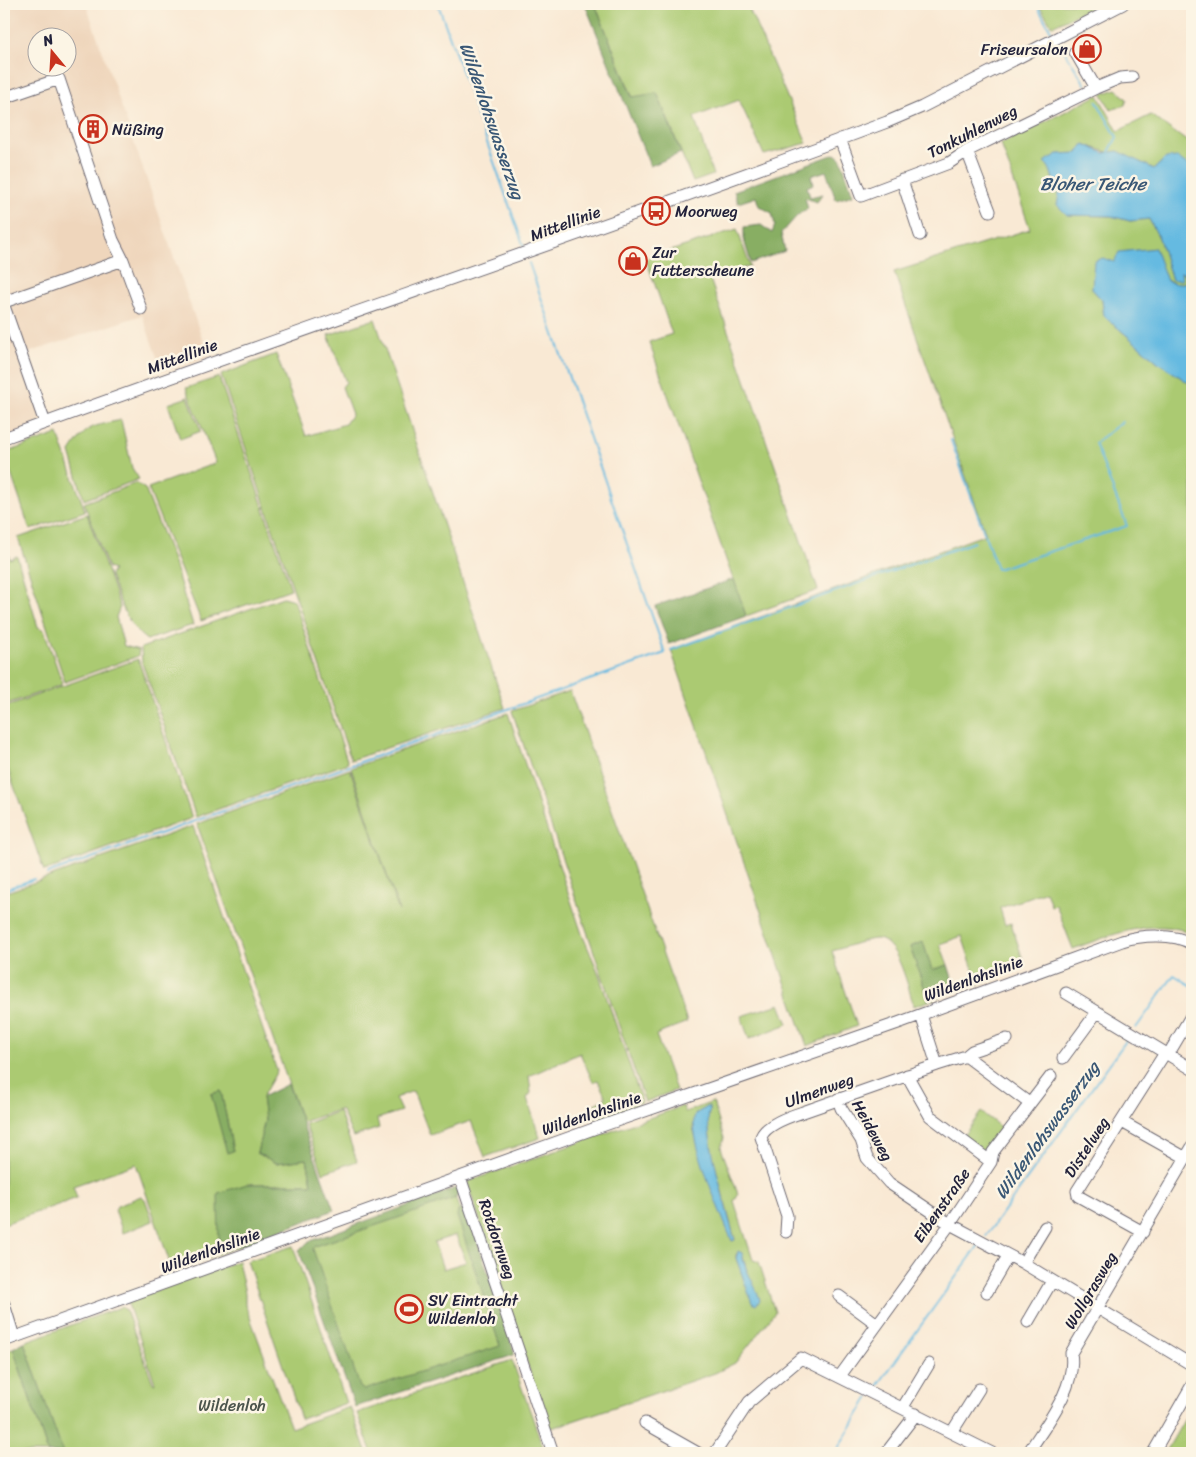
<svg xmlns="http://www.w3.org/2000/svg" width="1196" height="1457" font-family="Sriracha,sans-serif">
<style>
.built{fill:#efd6bc;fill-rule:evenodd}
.green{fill:#abca72;stroke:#667656;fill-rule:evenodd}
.forest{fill:#88ae64;stroke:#556850}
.water{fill:#65bae1;stroke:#446e8e}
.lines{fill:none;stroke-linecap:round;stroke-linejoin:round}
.stream{stroke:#65bae1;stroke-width:2}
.minor-casing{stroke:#6d6871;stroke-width:13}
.minor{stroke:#fff;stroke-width:11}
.labels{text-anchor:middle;stroke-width:5;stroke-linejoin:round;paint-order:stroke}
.poi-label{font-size:16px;fill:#22223b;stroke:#fcf5e5;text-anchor:start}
.street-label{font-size:16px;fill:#22223b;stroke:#fcf5e5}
.park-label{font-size:16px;fill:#4b544c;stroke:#fcf5e5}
.water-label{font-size:18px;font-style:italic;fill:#395775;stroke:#fcf5e5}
</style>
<rect width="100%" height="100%" fill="#fcf5e5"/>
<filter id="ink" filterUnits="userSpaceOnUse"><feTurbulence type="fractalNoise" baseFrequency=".02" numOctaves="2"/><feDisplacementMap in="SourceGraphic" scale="10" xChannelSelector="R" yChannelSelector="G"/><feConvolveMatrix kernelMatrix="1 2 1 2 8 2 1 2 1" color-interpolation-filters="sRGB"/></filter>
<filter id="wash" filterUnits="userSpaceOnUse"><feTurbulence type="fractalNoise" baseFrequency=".0096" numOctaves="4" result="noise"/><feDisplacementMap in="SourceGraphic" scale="20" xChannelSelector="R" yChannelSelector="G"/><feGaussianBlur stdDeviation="1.12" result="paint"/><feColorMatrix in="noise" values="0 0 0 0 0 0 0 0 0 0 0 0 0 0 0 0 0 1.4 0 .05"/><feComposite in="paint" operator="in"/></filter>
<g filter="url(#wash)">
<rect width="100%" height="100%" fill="#f9e9d4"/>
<path class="built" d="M4,4H86L208,356L162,371L142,315L22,355L45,423L4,438ZM38,38H68V68H38Z"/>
<path class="green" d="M595,4H747L807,143L764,155L739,100L694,117L713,175L693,182L657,93L633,98Z
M1038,4H1099L1052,26Z
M1116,89L1127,99L1125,105L1111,110L1102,94Z
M1098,95L1118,131L1151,115L1192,145V168L1166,158L1154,169C1133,156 1107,154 1084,144L1078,153L1058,154L1050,167L1053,182L1060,188L1067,215L1111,216L1130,221L1149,219L1159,238L1172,280L1181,272L1188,276L1192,275V281L1177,284L1114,262L1092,289L1102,300L1104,316L1159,363L1192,385V934C1156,916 1108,936 1073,949L1056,905L1051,906L1046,891L1000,908L1005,925L1011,923L1025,966L978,984L962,936L940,944L948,965L932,971L923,942L910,947L929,1001L914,1006C908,989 899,942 878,939C868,938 844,948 832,951L857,1026L807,1046L671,650L986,534L894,272L1030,229L1001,144Z
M737,229L750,266L710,279L818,590L746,616L649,342L672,334L646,259Z
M375,319L505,708L351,760L221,375L276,354L306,436L345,424L352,414L342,387L346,382L328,335Z
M219,377L291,589L201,621L148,488L216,463L186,388Z
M188,397L201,431L180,439L168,404Z
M121,420L132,468L139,479L84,500L70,452C88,424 91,427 121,420Z
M58,434L85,511L30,530L4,453Z
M136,483L145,489L173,560L193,625L147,640C127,627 119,598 110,575L113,570L108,568L84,503Z
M87,514L120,607L116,617L124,646L139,650L138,656L65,682L18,538Z
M4,548H6L10,559L17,556L38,627L44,630L62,682L61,685L4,705Z
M283,597L294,600L348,763L196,817L142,663L141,648Z
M138,659L192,818L44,871L4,758V707Z
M570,691L687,1022L656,1035L676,1090L645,1102L512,711Z
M508,713L582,934L597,969L642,1102L596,1119L591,1106L606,1098L598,1080L593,1082L580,1053L529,1076L531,1093L527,1098L540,1138L485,1157L471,1121L430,1135L413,1091L395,1098L401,1111L377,1119L379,1128L353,1137L341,1109L302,1122L197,824L350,769L399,911L351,768Z
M193,826L277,1071L262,1097L265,1120L257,1153L277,1163L307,1159L312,1184H247L219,1247L227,1251L173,1272L136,1164L73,1186L77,1198L4,1224V893ZM221,1091L233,1151L211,1094Z
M780,1004L788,1024L749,1039L741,1016Z
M713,1102L724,1138L721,1148L738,1194L734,1201L753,1260L759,1262L775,1312L735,1363L715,1373L549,1429L467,1182L683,1106L685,1112ZM709,1107L707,1117L713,1158L735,1240L732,1241L710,1185L693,1128C695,1115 697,1111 709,1107ZM742,1253L748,1275L760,1300L752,1302L736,1258V1254Z
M339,1111L357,1161L323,1173L305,1124Z
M981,1112L1003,1129L989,1150L984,1152L963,1136Z
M141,1196L145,1199L153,1221L123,1233L115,1210L117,1206Z
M455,1196L505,1349L357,1398L305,1246ZM456,1235L466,1262L443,1269L434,1242Z
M293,1246L346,1403L301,1419L247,1261Z
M238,1261L245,1293V1304L291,1428L350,1407L367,1453H63L24,1342L121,1307L126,1310L153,1383H155L127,1301Z
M13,1348L48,1453H4V1352Z
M512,1360L545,1453H372L357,1413Z
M1192,1406V1453H1173L1167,1450Z"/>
<path class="forest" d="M585,4H595L632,97L657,93L681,153L650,166Z
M835,154L841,159L853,195L836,200L826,171L811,176L813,184L807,187L810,197L823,194L817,202L805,198L808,209C797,212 790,226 781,233L785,251L751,263L744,240V227L761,225L772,233L775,225L772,213L759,206L756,197L738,203L734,191Z
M734,579L746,616L669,644L655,606Z
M923,942L932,970L948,965L956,990L929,1001L910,947Z
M288,1084L334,1210L227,1251L219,1247L218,1193L247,1184H312L307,1159L276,1163L257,1153L265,1120L262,1097Z
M221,1091L233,1151L227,1153L211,1094Z
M456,1188L459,1192L456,1198L316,1246L313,1249L360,1387L364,1390L500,1346L457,1216L458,1211L463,1209L468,1213L514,1351V1355L355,1407L299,1251L308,1242Z
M24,1342L63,1453H48L13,1348Z"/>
<path class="water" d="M1084,144L1104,153L1118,151L1154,169L1166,158L1177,157L1192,168V275L1188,276L1181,272L1182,280H1172L1159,238L1149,219L1130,221L1111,216L1067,215L1057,205L1060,188C1049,179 1054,170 1044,162L1058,154L1078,153Z
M1155,248L1167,281L1178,284L1192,281V385L1159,363L1104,316L1102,300L1092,289L1094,261L1103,258L1114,262L1119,252Z
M709,1106L710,1111C701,1122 730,1222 735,1240L732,1241C722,1217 687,1136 695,1114Z
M738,1251L742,1253C744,1270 755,1283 760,1300L756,1305L752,1303L736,1258Z"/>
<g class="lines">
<path class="stream" d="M438,4L524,247
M1036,4L1051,31
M1063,49L1085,84
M1097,102L1117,137L1109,152
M951,440L997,569L1127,526L1095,443L1122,422
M671,650L974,542
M47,874L665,653L529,263
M4,890L34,879
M1136,1028L1174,975L1192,986
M986,1236L1128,1038
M875,1389L979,1245
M835,1453L869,1397"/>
</g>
</g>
<g filter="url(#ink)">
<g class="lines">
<defs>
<path id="minor" d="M1075,52L1096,88
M4,98L59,79L113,240L123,260
M840,139L861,196L949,163L967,151L1096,88L1120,78L1132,77
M967,151L990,211
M902,180L920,235
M4,302L123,260L141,309
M4,306L45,423
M4,438C297,330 594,232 887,122L922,107L1123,4
M1066,993L1192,1069
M1168,1055L1191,1016
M966,1056L972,1051L1007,1039
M1063,1058L1097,1012
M937,1065L966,1056L1029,1103
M907,1075L930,1116L991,1162
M838,1099L841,1108L861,1140L867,1158L889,1183L950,1224L1023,1263L1192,1365
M1122,1122L1186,1158
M460,1177L553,1453
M786,1232L787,1216L761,1137C766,1124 791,1116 803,1112L937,1065L921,1015
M1143,1232L1078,1196L1077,1191L1165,1053
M1023,1263L1045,1227
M987,1292L1008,1256
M839,1296L877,1324
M4,1304L14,1337
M1028,1322L1052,1281
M4,1341L596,1128L898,1023L1122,941C1141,935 1174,933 1192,944
M840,1376L950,1224L991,1162L993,1152L1051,1076
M903,1407L929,1364
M645,1423L698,1453
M952,1432L979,1389
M715,1453L749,1402L801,1358L992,1453
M886,1453L916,1414
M1028,1453C1045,1425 1077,1388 1071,1353L1192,1147
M1153,1453L1192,1385"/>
</defs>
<use href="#minor" class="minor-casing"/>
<use href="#minor" class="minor"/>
</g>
</g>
<defs>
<symbol id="shop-ring" viewBox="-11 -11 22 22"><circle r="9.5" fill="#fcf5e5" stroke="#c8321e" stroke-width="1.5"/><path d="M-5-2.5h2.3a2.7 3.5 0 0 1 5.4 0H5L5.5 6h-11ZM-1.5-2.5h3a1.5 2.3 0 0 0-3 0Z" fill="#c8321e"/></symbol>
<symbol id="building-ring" viewBox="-11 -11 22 22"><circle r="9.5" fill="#fcf5e5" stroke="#c8321e" stroke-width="1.5"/><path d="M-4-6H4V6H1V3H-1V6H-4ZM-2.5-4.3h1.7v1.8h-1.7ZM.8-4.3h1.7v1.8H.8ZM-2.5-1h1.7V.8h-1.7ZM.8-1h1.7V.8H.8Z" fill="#c8321e"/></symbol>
<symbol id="bus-ring" viewBox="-11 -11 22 22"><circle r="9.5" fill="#fcf5e5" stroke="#c8321e" stroke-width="1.5"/><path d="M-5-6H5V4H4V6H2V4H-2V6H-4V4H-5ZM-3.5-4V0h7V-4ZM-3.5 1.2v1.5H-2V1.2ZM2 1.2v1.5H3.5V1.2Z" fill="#c8321e"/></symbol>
<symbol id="stadium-ring" viewBox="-11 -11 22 22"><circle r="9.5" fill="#fcf5e5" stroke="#c8321e" stroke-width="1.5"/><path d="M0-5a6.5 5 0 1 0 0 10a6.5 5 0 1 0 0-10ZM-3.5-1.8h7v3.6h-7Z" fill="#c8321e"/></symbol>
</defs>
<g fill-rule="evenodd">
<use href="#shop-ring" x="1071" y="33" width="32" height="32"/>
<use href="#building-ring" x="77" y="113" width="32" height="32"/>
<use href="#bus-ring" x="640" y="195" width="32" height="32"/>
<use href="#shop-ring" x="617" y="245" width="32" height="32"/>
<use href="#stadium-ring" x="393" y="1293" width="32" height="32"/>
</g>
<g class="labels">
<g class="poi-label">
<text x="1068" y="55" text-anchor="end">Friseursalon</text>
<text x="112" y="135">Nüßing</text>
<text x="675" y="217">Moorweg</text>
<text x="652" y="258">Zur<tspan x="652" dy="18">Futterscheune</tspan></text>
<text x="428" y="1306">SV Eintracht<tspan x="428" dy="18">Wildenloh</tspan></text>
</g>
<g class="street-label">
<text transform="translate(972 131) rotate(-27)" y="6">Tonkuhlenweg</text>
<text transform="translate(565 223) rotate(-20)" y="6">Mittellinie</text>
<text transform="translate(182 356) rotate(-20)" y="6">Mittellinie</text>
<text transform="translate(973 978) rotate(-20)" y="6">Wildenlohslinie</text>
<text transform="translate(819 1090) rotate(-20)" y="6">Ulmenweg</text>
<text transform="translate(591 1113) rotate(-19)" y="6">Wildenlohslinie</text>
<text transform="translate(873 1130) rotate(61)" y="6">Heideweg</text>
<text transform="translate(1086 1147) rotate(-57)" y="6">Distelweg</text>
<text transform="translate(941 1205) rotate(-55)" y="6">Eibenstraße</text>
<text transform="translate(498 1239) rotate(71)" y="6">Rotdornweg</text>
<text transform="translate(210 1250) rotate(-20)" y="6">Wildenlohslinie</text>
<text transform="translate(1090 1290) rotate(-59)" y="6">Wollgrasweg</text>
</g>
<g class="park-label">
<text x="232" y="1411">Wildenloh</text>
</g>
<g class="water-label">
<text transform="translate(492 121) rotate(71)" y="6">Wildenlohswasserzug</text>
<text x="1093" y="190">Bloher Teiche</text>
<text transform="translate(1047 1130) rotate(-54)" y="6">Wildenlohswasserzug</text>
</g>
</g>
<rect width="1196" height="1457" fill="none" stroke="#fcf5e5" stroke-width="20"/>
<g transform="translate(52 52) rotate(342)"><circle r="24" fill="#fcf5e5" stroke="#a5a1a1"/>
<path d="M0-4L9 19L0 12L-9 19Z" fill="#c8321e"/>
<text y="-8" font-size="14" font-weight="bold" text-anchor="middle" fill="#22223b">N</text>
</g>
</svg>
